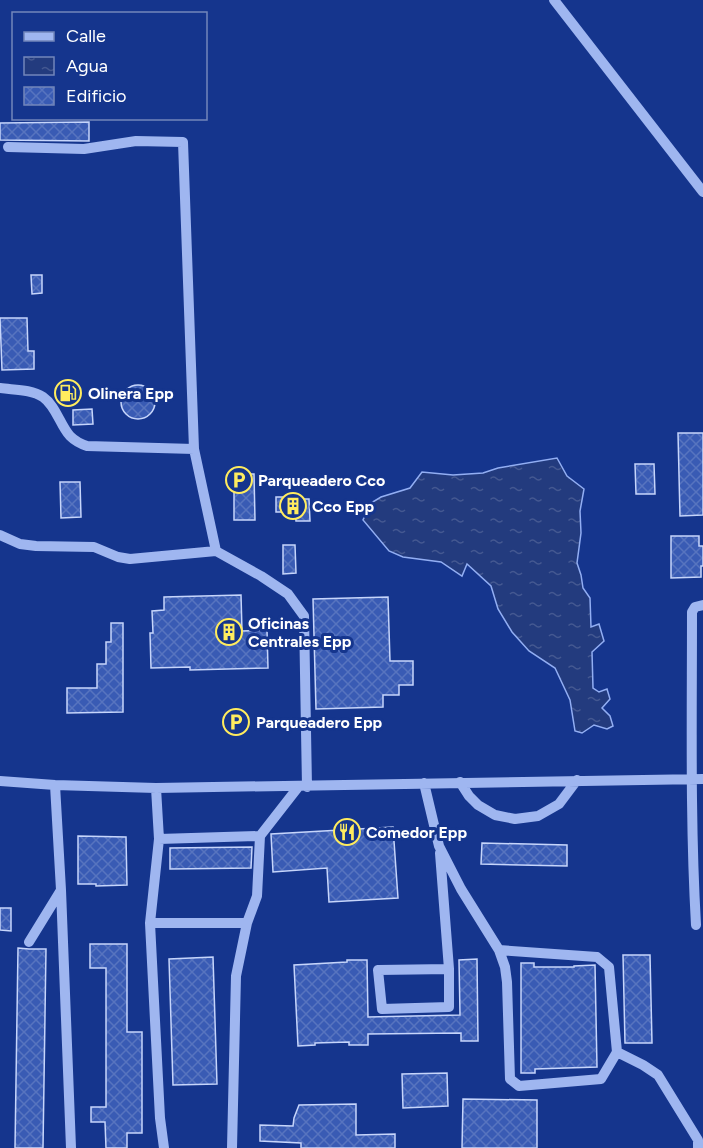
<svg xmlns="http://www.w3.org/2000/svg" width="703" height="1148" font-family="Figtree,sans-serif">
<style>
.water{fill:url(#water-ripples);stroke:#92aef3;stroke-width:1.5}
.building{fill:url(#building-cross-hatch);stroke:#c6d5fb;stroke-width:1.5}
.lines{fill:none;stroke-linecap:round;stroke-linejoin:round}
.minor{stroke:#9fb6f0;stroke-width:10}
.labels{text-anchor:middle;stroke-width:6;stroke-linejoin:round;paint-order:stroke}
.poi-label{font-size:16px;font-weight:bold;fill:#fff;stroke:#15358d;text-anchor:start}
</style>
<defs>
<pattern id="water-ripples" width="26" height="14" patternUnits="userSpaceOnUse" patternTransform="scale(1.5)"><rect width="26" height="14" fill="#233b7e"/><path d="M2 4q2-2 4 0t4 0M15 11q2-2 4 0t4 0" fill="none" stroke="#445891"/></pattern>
<pattern id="building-cross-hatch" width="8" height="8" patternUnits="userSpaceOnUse" patternTransform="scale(1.5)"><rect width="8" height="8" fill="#395bb4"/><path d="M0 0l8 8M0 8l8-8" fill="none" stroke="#5774bf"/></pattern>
</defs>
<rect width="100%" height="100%" fill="#15358d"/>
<path class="water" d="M557,458L567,476L584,489L580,511L581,533L577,563L581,575L583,588L590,598L591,627L599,624L604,641L592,652L593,688L599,692L607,689L610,699L602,708L610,716L613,726L607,729L594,725L582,733L575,731L570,700L555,668L529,651L512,632L498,609L491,586L467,564L462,576L441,562L403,557L389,551L363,520L371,503L381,497L410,488L422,472L453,475L483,473L498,468Z"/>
<path class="building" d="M89,122V141L0,140V123Z
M31,275H42V293L32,294Z
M0,318H27L28,351H34V369L2,370Z
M121 402a17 17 0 1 1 34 0a17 17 0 1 1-34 0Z
M92,409L93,424L73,425V410Z
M678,433H703V515L680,516Z
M635,464H654L655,494H636Z
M234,474H254L255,520H234Z
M60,482H80L81,517L61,518Z
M276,497H300V499H309L310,521H296L295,512H276Z
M671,536H699V546H703V566H701V577L671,578Z
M283,545H295L296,573L283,574Z
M241,595L242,631L267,630L268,668L190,670V667L151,668L150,633H153L152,611L164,610V597Z
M388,597L390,661H413V685H399V695H383V707L316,709L313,599Z
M111,623H123V712L67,713V688H97V664H106V642H111Z
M393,827L398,898L329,902L327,868L273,872L271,834Z
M78,836L126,837L127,885L96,886V884H78Z
M482,843L567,845V866L481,864Z
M252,847L251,868L170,869V848Z
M0,908H11V931L0,930Z
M90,944H127V1032H142V1133H127V1148H106L105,1122H91V1107H106V968H90Z
M18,948L29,949H46L43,1148H15Z
M623,955H650L652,1043H625Z
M213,957L217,1084L173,1085L169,959Z
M477,959L478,1041H461V1033L368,1034V1045H349V1042L315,1043V1045L298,1046L294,965L347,962V960H367L368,1017L460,1015L459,960Z
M521,963H534V967H574V966L595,965L597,1067L535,1069V1073H521Z
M447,1073L448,1106L403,1108L402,1074Z
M463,1099L537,1100V1148H462Z
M356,1104V1135L395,1134V1148H301V1143L260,1141V1125L293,1126L294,1118L299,1105Z"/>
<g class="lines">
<path class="minor" d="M554,0L703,192
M8,147L84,149L136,141L183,142L194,449L216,551L261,576L288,594L304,616L307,787
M0,388C13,390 31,389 43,397C56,406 60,425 70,436C75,441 81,444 87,446L194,449
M0,535L20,544L36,546L94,547L118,557L130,559L216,551
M0,781L55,785L156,788L703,779
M460,782L469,796L478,805L495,815L515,819L538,816L559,804L577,780
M424,783L439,846L461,889L499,950L505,967L507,982L510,1079L519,1086L601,1079L617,1052L609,967L597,957L499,950
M55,785L61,890L71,1148
M156,788L159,839L150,923L160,1118L164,1148
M159,839L260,836
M440,853L449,969V1007L382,1009L378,970L449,969
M150,923H247
M696,925C690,821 692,716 692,612L695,607L703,605
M29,942L61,890
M617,1052L643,1065L658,1075L698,1140V1148
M232,1148L236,976L247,923L257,896L260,836L299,786"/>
</g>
<defs>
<symbol id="fuel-ring" viewBox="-11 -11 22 22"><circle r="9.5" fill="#15358d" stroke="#ffec5e" stroke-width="1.5"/><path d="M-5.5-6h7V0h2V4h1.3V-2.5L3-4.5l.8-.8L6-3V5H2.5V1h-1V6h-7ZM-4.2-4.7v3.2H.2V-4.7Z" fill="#ffec5e"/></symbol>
<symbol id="parking-ring" viewBox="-11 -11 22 22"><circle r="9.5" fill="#15358d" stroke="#ffec5e" stroke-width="1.5"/><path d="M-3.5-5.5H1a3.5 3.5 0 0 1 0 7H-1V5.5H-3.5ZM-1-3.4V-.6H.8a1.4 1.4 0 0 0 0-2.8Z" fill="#ffec5e"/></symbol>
<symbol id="building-ring" viewBox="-11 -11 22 22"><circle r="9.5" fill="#15358d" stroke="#ffec5e" stroke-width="1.5"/><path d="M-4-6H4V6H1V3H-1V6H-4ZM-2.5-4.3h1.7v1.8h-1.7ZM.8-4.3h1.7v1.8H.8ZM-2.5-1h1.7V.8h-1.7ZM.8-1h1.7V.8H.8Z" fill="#ffec5e"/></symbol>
<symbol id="restaurant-ring" viewBox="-11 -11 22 22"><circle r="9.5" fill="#15358d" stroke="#ffec5e" stroke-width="1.5"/><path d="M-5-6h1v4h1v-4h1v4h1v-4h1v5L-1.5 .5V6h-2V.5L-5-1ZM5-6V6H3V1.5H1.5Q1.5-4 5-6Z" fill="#ffec5e"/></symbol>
</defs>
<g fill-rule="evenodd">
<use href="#fuel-ring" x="53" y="378" width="30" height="30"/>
<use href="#parking-ring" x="224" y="465" width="30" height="30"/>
<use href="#building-ring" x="278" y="491" width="30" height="30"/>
<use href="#building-ring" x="214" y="617" width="30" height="30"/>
<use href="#parking-ring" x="221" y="707" width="30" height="30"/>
<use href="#restaurant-ring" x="332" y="817" width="30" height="30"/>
</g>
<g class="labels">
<g class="poi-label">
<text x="88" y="399">Olinera Epp</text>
<text x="258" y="486">Parqueadero Cco</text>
<text x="312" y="512">Cco Epp</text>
<text x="248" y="629">Oficinas<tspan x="248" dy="18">Centrales Epp</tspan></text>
<text x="256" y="728">Parqueadero Epp</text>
<text x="366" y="838">Comedor Epp</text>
</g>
</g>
<rect x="12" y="12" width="195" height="108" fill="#15358d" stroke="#7386bb" stroke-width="1.5"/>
<rect x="24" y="32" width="30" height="9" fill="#9fb6f0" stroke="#7386bb" stroke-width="1.5"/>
<text x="66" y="42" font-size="18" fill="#ffffff">Calle</text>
<rect x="24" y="57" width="30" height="18" fill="url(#water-ripples)" stroke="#7386bb" stroke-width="1.5"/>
<text x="66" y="72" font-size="18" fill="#ffffff">Agua</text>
<rect x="24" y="87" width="30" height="18" fill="url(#building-cross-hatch)" stroke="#7386bb" stroke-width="1.5"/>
<text x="66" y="102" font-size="18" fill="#ffffff">Edificio</text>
</svg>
